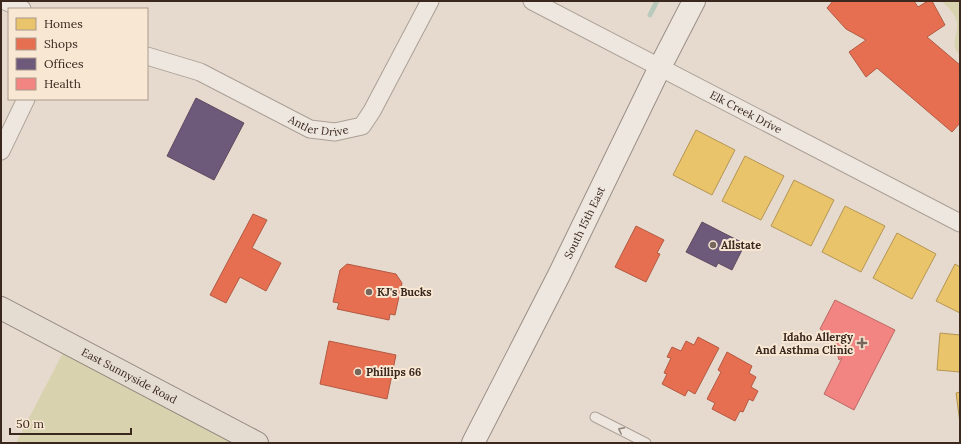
<svg xmlns="http://www.w3.org/2000/svg" width="961" height="444" font-family="Lora,serif">
<style>
.green{fill:#d9d2af}
.homes{fill:#e9c46a;stroke:#b49553}
.shops{fill:#e76f51;stroke:#b35942}
.offices{fill:#6d597a;stroke:#5e4a5e}
.health{fill:#f28482;stroke:#bb6864}
.lines{fill:none;stroke-linecap:round;stroke-linejoin:round}
.stream{stroke:#b8cabc;stroke-width:5}
.lane-casing{stroke:#aba096;stroke-width:11}
.street-casing{stroke:#aba096;stroke-width:19}
.secondary-casing{stroke:#9b8f86;stroke-width:24}
.primary-casing{stroke:#91857d;stroke-width:24}
.lane{stroke:#eee7df;stroke-width:9}
.street{stroke:#eee7df;stroke-width:17}
.secondary{stroke:#eee7df;stroke-width:22}
.primary{stroke:#e5dcd1;stroke-width:22}
.oneway{stroke:#94877e}
.poi-dot{fill:#76665c;stroke:#f7e7d3;stroke-width:1.5}
.labels{text-anchor:middle;stroke-width:4;stroke-linejoin:round;paint-order:stroke}
.street-label{font-size:11px;fill:#3a271e;stroke:#f7e7d3}
.poi-label{font-size:11px;font-weight:bold;fill:#3a271e;stroke:#f7e7d3;text-anchor:start}
</style>
<rect width="100%" height="100%" fill="#e6dace"/>
<path class="green" d="M941,1H960V55C949,45 958,36 957,24C957,15 947,6 941,1Z
M68,343L257,443H16Z"/>
<path class="homes" d="M696,130L735,150L712,195L673,175Z
M745,156L784,176L761,220L722,201Z
M794,180L834,200L811,246L771,226Z
M845,206L885,226L861,272L822,252Z
M897,233L936,254L912,299L873,278Z
M955,264L960,267V313L936,301Z
M940,333L960,335V372L937,370Z
M960,392V423L956,393Z"/>
<path class="shops" d="M833,1H914L918,7L928,1H932L945,25L927,37L960,65V123L952,132L877,68L866,77L849,52L866,40L846,29L827,8Z
M253,214L267,220L252,248L281,263L266,291L240,277L226,303L210,295Z
M636,226L664,240L657,253L660,254L646,282L615,267Z
M347,264L396,274L402,283L395,315L390,314L389,320L337,309L339,303L333,302L340,270Z
M698,337L719,348L695,394L688,390L685,396L662,384L667,374L664,373L671,358L667,357L672,347L681,351L686,341L694,345Z
M329,341L396,355L387,399L320,384Z
M727,352L752,366L749,373L756,377L751,387L758,391L753,401L749,399L743,412L740,411L735,421L712,409L715,403L707,399L721,372L718,370Z"/>
<path class="offices" d="M196,98L244,123L214,180L167,156Z
M702,222L745,244L732,270L718,263L716,267L686,252Z"/>
<path class="health" d="M835,300L895,330L854,410L824,394L842,358L839,360L833,338H836L820,329Z"/>
<g class="lines">
<path class="stream" d="M650,15L657,1"/>
<defs>
<path id="lane" d="M595,417L646,443"/>
<g id="street">
<path d="M5,1L22,9"/>
<path id="s1" d="M532,1L960,223"/>
<path id="s2" d="M147,56L200,72L310,129L335,132L362,126L372,111L430,1"/>
<path d="M1,151L26,99"/>
</g>
<g id="secondary">
<path id="s3" d="M473,443L559,275L660,67L694,1"/>
</g>
<g id="primary">
<path id="s4" d="M1,308L257,443"/>
</g>
</defs>
<use href="#lane" class="lane-casing"/>
<use href="#street" class="street-casing"/>
<use href="#secondary" class="secondary-casing"/>
<use href="#primary" class="primary-casing"/>
<use href="#lane" class="lane"/>
<use href="#street" class="street"/>
<use href="#secondary" class="secondary"/>
<use href="#primary" class="primary"/>
</g>
<defs><path id="oneway-chevron" d="M-2-3.5L2.5 0L-2 3.5" fill="none" stroke-width="1.6" stroke-linecap="round" stroke-linejoin="round"/></defs>
<use class="oneway" href="#oneway-chevron" transform="translate(621 430) rotate(-153)"/>
<g class="poi-dot">
<circle cx="713" cy="245" r="4"/>
<circle cx="369" cy="292" r="4"/>
<path d="M860 337h4v4h4v4h-4v4h-4v-4h-4v-4h4z"/>
<circle cx="358" cy="372" r="4"/>
</g>
<g class="labels">
<g class="street-label">
<text dy="4" stroke="none"><textPath href="#s1" startOffset="241">Elk Creek Drive</textPath></text>
<text dy="4" stroke="none"><textPath href="#s2" startOffset="187">Antler Drive</textPath></text>
<text dy="4" stroke="none"><textPath href="#s3" startOffset="247">South 15th East</textPath></text>
<text dy="4" stroke="none"><textPath href="#s4" startOffset="145">East Sunnyside Road</textPath></text>
</g>
<g class="poi-label">
<text x="721" y="249">Allstate</text>
<text x="377" y="296">KJ's Bucks</text>
<text x="853" y="341" text-anchor="end">Idaho Allergy<tspan x="853" dy="13">And Asthma Clinic</tspan></text>
<text x="366" y="376">Phillips 66</text>
</g>
</g>
<rect width="961" height="444" fill="none" stroke="#3a271e" stroke-width="4"/>
<rect x="8" y="8" width="140" height="92" fill="#f7e7d3" stroke="#ab9a8b"/>
<rect x="16" y="18" width="20" height="12" fill="#e9c46a" stroke="#ab9a8b"/>
<text x="44" y="28" font-size="12" fill="#3a271e">Homes</text>
<rect x="16" y="38" width="20" height="12" fill="#e76f51" stroke="#ab9a8b"/>
<text x="44" y="48" font-size="12" fill="#3a271e">Shops</text>
<rect x="16" y="58" width="20" height="12" fill="#6d597a" stroke="#ab9a8b"/>
<text x="44" y="68" font-size="12" fill="#3a271e">Offices</text>
<rect x="16" y="78" width="20" height="12" fill="#f28482" stroke="#ab9a8b"/>
<text x="44" y="88" font-size="12" fill="#3a271e">Health</text>
<path d="M10 428v6h121v-6" fill="none" stroke="#3a271e" stroke-width="2"/>
<text x="16" y="428" font-size="12" fill="#3a271e" stroke="#f7e7d3" stroke-width="3" paint-order="stroke">50 m</text>
</svg>
